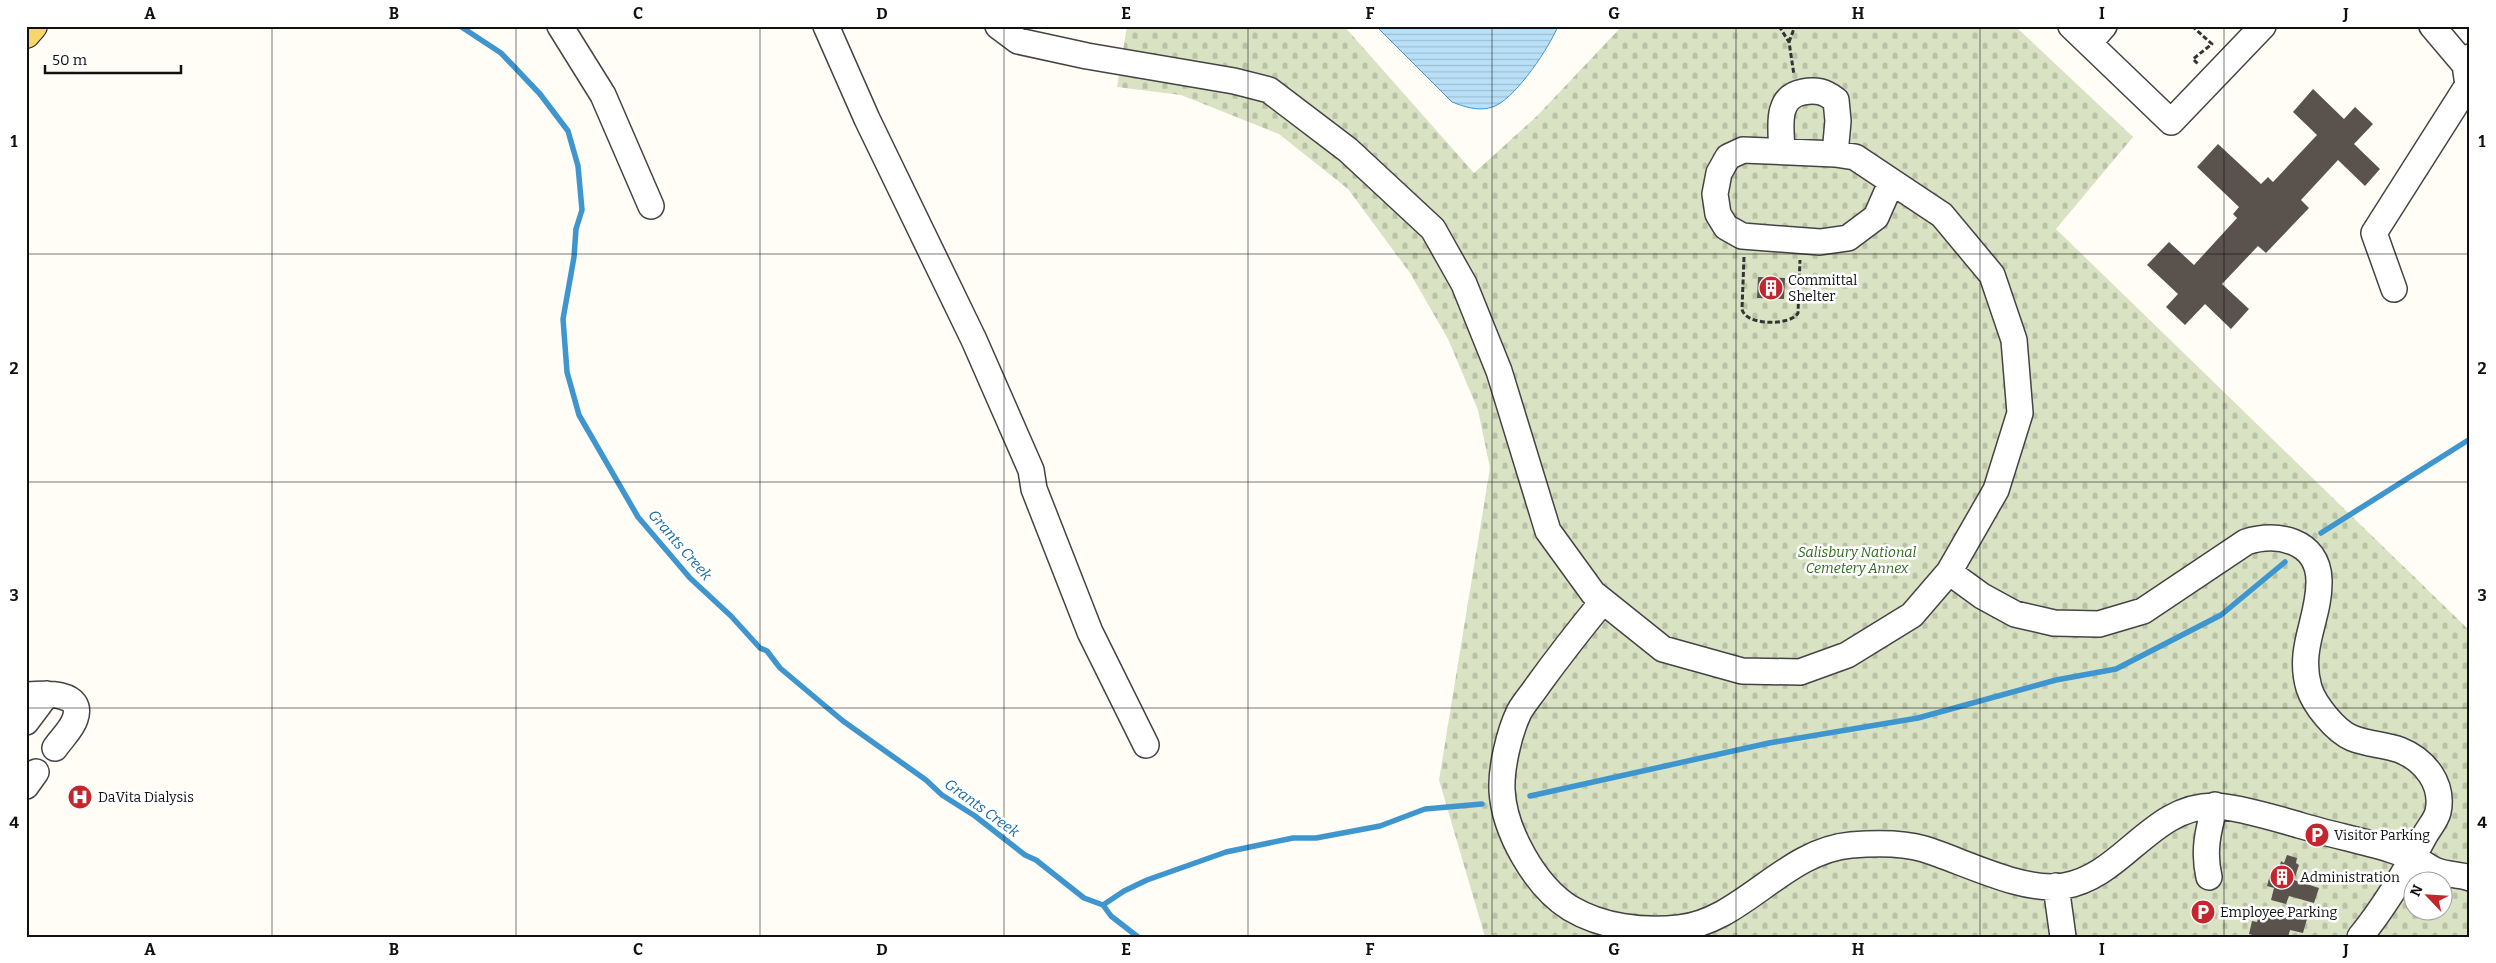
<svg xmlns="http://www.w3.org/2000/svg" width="2496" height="963" font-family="Bitter,serif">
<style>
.cemetery{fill:url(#cemetery-stones);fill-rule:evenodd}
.water{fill:url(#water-rules);stroke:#3f96cf}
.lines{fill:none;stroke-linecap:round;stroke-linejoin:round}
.stream{stroke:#3f96cf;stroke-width:5.5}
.building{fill:#5a524d}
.minor-casing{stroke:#444;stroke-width:28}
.major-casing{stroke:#222;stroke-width:30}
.path{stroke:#333;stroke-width:3;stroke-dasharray:5 2.5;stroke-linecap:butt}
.minor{stroke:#fff;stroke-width:25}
.major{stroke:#f9d66b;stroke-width:28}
.grid{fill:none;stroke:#111;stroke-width:1;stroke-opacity:0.55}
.labels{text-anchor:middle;stroke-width:5;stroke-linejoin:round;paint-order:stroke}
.poi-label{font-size:14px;fill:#111;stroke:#fff;text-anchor:start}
.park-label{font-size:14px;font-style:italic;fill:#2f6b1f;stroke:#fff}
.water-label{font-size:15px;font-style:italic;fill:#1768a6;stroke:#fff}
.neatline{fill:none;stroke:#111;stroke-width:2}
.grid-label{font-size:16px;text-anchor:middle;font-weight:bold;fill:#111}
</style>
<defs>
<pattern id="cemetery-stones" width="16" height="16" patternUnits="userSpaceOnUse" patternTransform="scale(1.25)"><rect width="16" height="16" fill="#d9e3c4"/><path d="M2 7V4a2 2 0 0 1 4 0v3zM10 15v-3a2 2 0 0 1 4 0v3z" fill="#b9c2a7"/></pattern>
<pattern id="water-rules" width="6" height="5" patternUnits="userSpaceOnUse" patternTransform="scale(1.25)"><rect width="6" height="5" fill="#b9e0f7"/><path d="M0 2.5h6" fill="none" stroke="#9ebfd3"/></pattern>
</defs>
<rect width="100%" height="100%" fill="#fffdf5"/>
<path class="cemetery" d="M1127,26H1344L1474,173L1537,116L1622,26H2015L2133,137L2056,229L2470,631V937H1485L1439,780L1490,468L1478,410L1448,339L1410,273L1348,189L1279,134L1181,95L1117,87ZM2414,880H2444V910H2414Z"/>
<path class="water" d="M1376,26H1558C1549,48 1518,94 1497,105C1482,113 1465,107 1452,102Z"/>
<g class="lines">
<path class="stream" d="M460,26L501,53L540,94L568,131L578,166L582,210L576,229L574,257L563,319L567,372L579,415L638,517L690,578L731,616L760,648L767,651L780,668L843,721L926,780L942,795L975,816L1025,855L1036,860L1084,898L1103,905L1111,916L1138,937
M2321,533L2470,439
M1530,796L1769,743L1918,718L2056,680L2116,669L2221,615L2285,562
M1103,905L1124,891L1147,880L1226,852L1293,838H1316L1380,826L1425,809L1482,804"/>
</g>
<path class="building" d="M2313,89L2344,119L2355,107L2373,124L2354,144L2380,169L2365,186L2338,160L2301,200L2309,208L2266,253L2258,246L2222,284L2249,309L2231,329L2205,304L2185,325L2166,307L2178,294L2147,265L2169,242L2194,265L2237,218L2233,214L2239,207L2197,167L2218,144L2261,184L2268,177L2273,182L2317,135L2293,112Z
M1758,277L1785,278L1784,299L1757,298Z
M2287,855L2297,858L2296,863L2299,865L2294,880L2319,888L2314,903L2289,896L2286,904L2271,900L2274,888L2267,886L2271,871L2278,873L2281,861L2284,863Z
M2261,907L2307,919L2303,933L2290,930L2288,937H2259L2249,934L2252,921L2257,922Z"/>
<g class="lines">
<defs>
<path id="minor" d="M560,26L603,95L651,206
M826,26L867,119L974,340L1031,470L1034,489L1090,632L1146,745
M998,26L1018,41L1087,56L1234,81L1269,90L1348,150L1433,229L1464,284L1499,371L1548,531L1593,593L1663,649L1742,671L1800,672L1847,655L1912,615L1949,572L1996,490L2020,413L2014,340L1992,275L1942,215L1855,157L1835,154L1743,150L1728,157L1719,173L1715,194L1718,214L1726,227L1742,236L1820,242L1848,238L1876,217L1891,183
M2071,26L2171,122L2263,26
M2432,26L2465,65L2470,57
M2089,43L2104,26
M1782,150C1781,128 1775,97 1803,92C1817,89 1825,92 1836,100L1838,121L1835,154
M2394,289L2374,233L2468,85L2465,65
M1949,572L1982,596L2015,614L2054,623L2099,624L2143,611L2246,542C2277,532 2318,540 2319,580C2320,619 2297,647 2309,688C2314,704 2335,731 2352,738C2367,744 2385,745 2400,750C2425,760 2444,784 2438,812C2436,820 2429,828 2425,835C2406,871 2386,905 2360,937
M1603,601C1581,628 1559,656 1538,685C1532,694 1524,703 1519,712C1509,733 1501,768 1502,790C1504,831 1535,886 1570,908C1602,927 1642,932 1679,928C1743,921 1784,851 1851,845C1874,843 1901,842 1924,849C1963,861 2023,893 2064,886C2123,876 2151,806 2214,806C2235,806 2278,819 2299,825C2328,834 2359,840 2389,849C2397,852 2406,854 2414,858C2422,862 2429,868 2437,871C2447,875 2459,874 2470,878
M26,695C42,694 85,690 75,719C72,729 61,739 55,748
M26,722L47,694
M26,786L36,772
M2209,877C2203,851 2208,831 2215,805
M2056,886L2063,937"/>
<path id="major" d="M26,34L33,26"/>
</defs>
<use href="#minor" class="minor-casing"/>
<use href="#major" class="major-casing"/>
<path class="path" d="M1779,26L1789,42L1794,75
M2192,26L2212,44L2193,59L2198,64
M1789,42L1795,26
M1744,257L1742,309C1745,326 1791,326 1798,313L1800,260"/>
<use href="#minor" class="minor"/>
<use href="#major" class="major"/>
</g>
<path class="grid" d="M272,26V937M516,26V937M760,26V937M1004,26V937M1248,26V937M1492,26V937M1736,26V937M1980,26V937M2224,26V937M26,254H2470M26,482H2470M26,708H2470"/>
<defs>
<symbol id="building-disc" viewBox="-11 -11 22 22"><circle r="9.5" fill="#c4262e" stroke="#fff"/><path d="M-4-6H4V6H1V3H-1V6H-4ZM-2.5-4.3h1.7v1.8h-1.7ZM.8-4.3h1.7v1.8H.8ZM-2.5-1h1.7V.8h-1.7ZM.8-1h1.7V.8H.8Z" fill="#fff"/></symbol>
<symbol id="hospital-disc" viewBox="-11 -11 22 22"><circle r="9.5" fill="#c4262e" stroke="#fff"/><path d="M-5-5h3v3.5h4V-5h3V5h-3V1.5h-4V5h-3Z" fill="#fff"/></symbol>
<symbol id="parking-disc" viewBox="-11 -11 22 22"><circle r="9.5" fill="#c4262e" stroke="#fff"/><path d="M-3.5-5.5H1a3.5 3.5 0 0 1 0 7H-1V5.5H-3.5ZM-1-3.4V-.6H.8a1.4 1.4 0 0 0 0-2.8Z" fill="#fff"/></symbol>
</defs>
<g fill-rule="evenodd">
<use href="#building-disc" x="1757" y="274" width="28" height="28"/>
<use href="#hospital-disc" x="66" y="783" width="28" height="28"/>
<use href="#parking-disc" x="2303" y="821" width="28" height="28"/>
<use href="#building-disc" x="2268" y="863" width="28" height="28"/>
<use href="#parking-disc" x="2189" y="898" width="28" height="28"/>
</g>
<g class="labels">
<g class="poi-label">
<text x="1788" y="285">Committal<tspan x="1788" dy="16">Shelter</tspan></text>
<text x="98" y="802">DaVita Dialysis</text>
<text x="2334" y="840">Visitor Parking</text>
<text x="2300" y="882">Administration</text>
<text x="2220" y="917">Employee Parking</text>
</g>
<g class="park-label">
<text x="1857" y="557">Salisbury National<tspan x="1857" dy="16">Cemetery Annex</tspan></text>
</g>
<g class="water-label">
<text transform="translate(680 545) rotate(49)" y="5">Grants Creek</text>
<text transform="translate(982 808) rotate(36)" y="5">Grants Creek</text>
</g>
</g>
<rect width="2496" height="963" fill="none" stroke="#ffffff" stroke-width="55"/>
<g transform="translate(2428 896) rotate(295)"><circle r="24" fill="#ffffff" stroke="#a0a0a0"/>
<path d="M0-4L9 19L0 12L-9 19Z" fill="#c4262e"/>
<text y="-8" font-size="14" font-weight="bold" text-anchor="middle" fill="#111111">N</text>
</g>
<path d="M45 65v8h136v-8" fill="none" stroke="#111111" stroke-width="2.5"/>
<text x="52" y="65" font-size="15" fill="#111111" stroke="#ffffff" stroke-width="4" paint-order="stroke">50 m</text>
<rect x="28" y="28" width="2440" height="908" class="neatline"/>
<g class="grid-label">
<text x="150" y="19">A</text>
<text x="394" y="19">B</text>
<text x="638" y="19">C</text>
<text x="882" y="19">D</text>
<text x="1126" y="19">E</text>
<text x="1370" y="19">F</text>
<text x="1614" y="19">G</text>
<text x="1858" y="19">H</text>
<text x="2102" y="19">I</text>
<text x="2346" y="19">J</text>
<text x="14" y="147">1</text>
<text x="2482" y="147">1</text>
<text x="14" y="374">2</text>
<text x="2482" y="374">2</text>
<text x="14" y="601">3</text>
<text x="2482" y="601">3</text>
<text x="14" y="828">4</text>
<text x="2482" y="828">4</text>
<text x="150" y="955">A</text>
<text x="394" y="955">B</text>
<text x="638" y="955">C</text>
<text x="882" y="955">D</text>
<text x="1126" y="955">E</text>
<text x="1370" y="955">F</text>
<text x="1614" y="955">G</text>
<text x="1858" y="955">H</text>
<text x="2102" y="955">I</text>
<text x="2346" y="955">J</text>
</g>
</svg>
